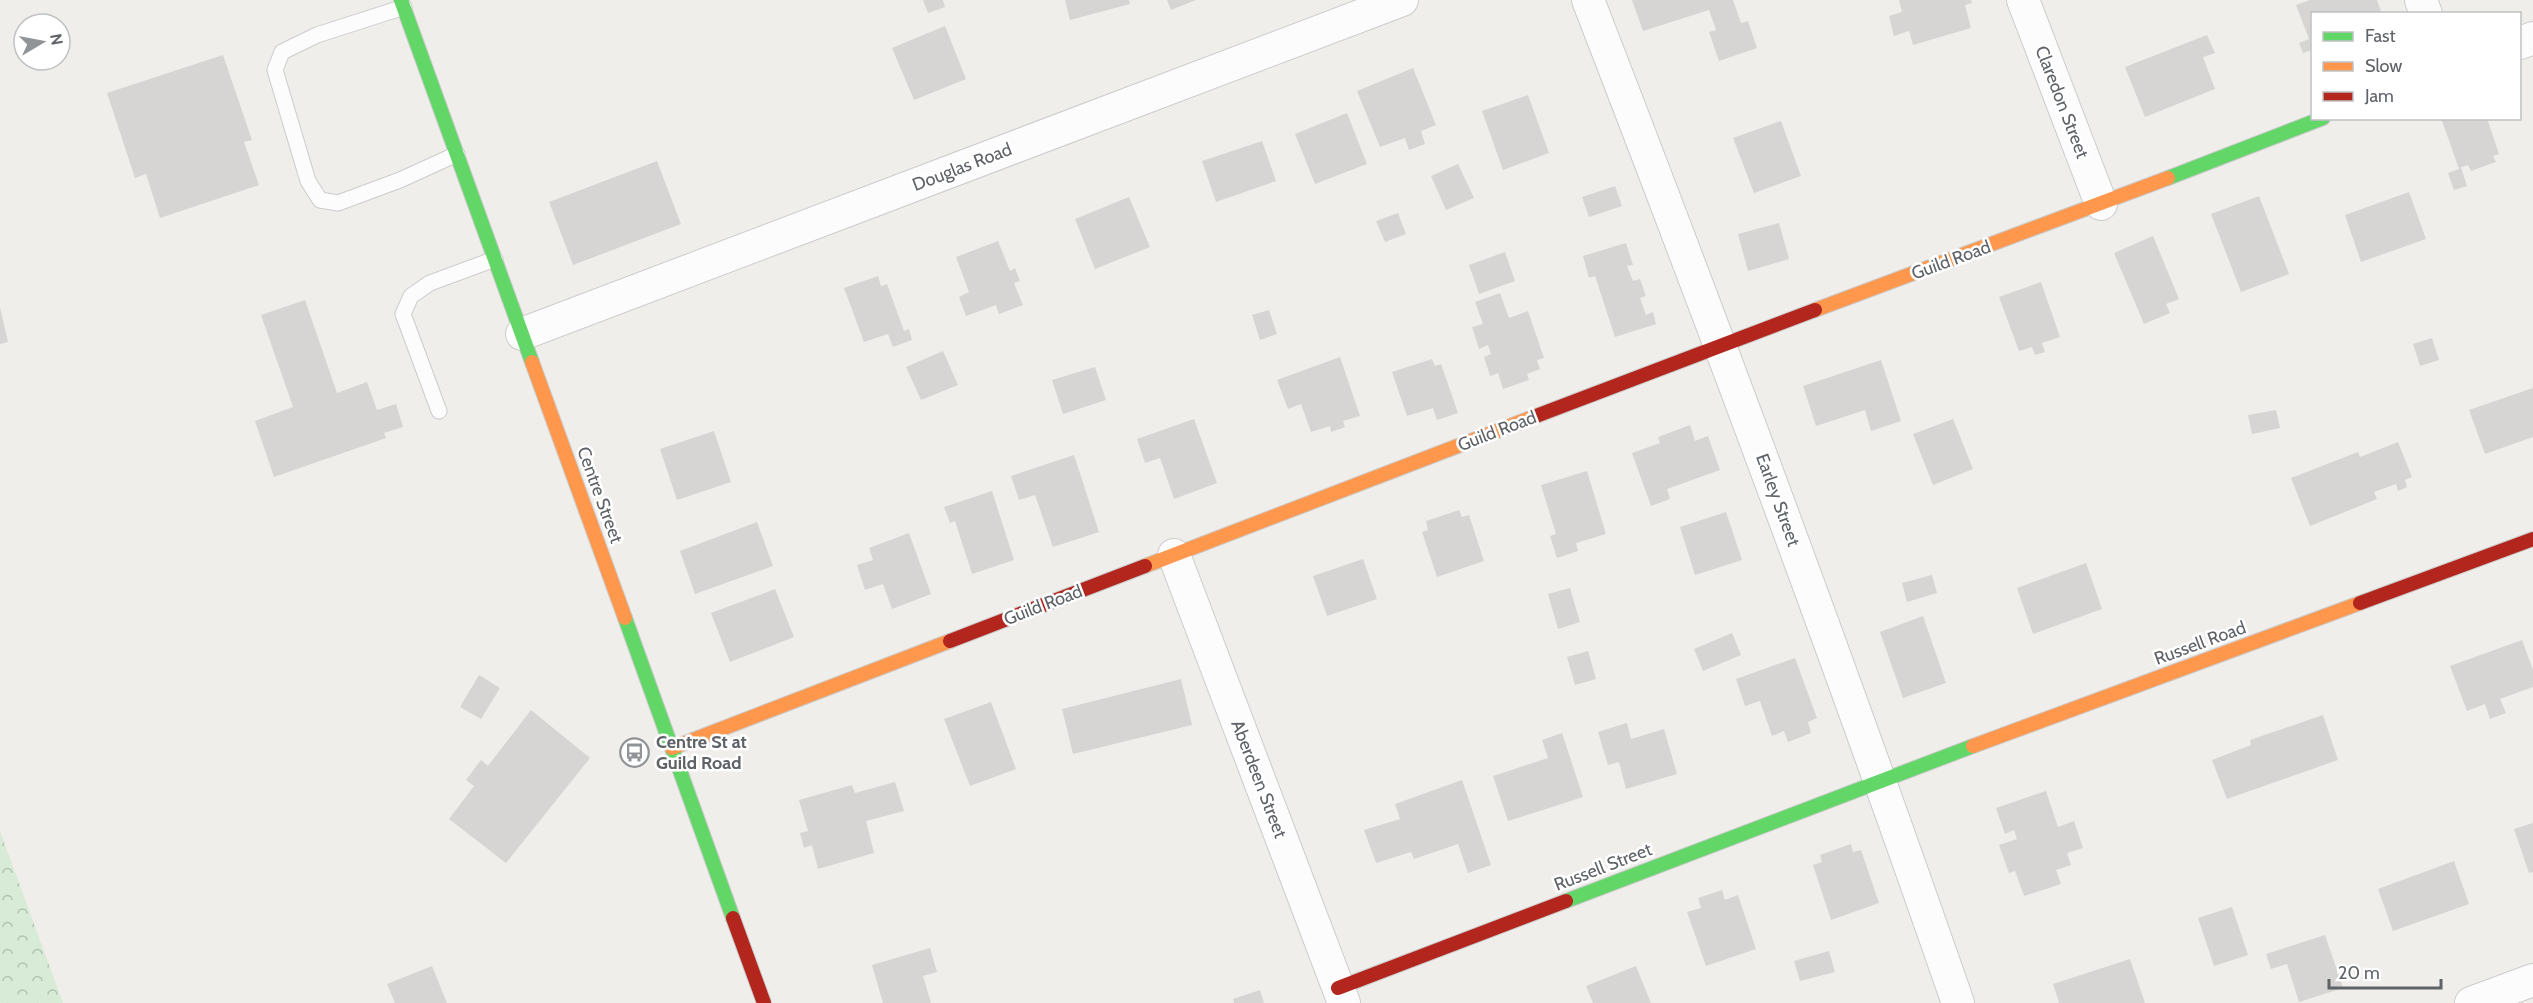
<svg xmlns="http://www.w3.org/2000/svg" width="2533" height="1003" font-family="Cabin,sans-serif">
<style>
.park{fill:url(#park-crowns)}
.building{fill:#d6d5d3}
.lines{fill:none;stroke-linecap:round;stroke-linejoin:round}
.lane-casing{stroke:#cbcccc;stroke-width:17}
.street-casing{stroke:#cbcccc;stroke-width:34}
.fast-casing{stroke:#cacacb;stroke-width:16}
.slow-casing{stroke:#cacacb;stroke-width:16}
.jam-casing{stroke:#cacacb;stroke-width:16}
.lane{stroke:#fdfcfc;stroke-width:15}
.street{stroke:#fdfcfc;stroke-width:32}
.fast{stroke:#63d668;stroke-width:14}
.slow{stroke:#ff974d;stroke-width:14}
.jam{stroke:#b3261e;stroke-width:14}
.labels{text-anchor:middle;stroke-width:5;stroke-linejoin:round;paint-order:stroke}
.street-label{font-size:18px;fill:#5f6368;stroke:#fff}
.poi-label{font-size:18px;font-weight:bold;fill:#5f6368;stroke:#fff;text-anchor:start}
</style>
<defs>
<pattern id="park-crowns" width="20" height="18" patternUnits="userSpaceOnUse" patternTransform="scale(1.5)"><rect width="20" height="18" fill="#d8ebd6"/><path d="M2 6a3 3 0 1 1 6 0M12 15a3 3 0 1 1 6 0" fill="none" stroke="#b2c2b1"/></pattern>
</defs>
<rect width="100%" height="100%" fill="#efeeea"/>
<path class="park" d="M0,831L63,1003H0Z"/>
<path class="building" d="M923,0H943L945,7L928,13Z
M1065,0H1129L1130,4L1070,20Z
M1167,0H1196L1171,10Z
M1632,0H1733L1741,23L1748,21L1757,48L1719,61L1709,32L1716,30L1709,10L1643,31Z
M1899,0H1971L1972,3L1965,5L1971,28L1913,45L1909,31L1894,36L1889,16L1902,12Z
M2310,0H2377L2382,14H2312V50L2303,53L2299,43L2309,39L2296,5Z
M945,26L966,79L914,100L892,48Z
M2207,35L2215,53L2203,57L2215,89L2145,117L2125,67Z
M223,55L252,140L244,142L259,185L160,218L146,174L135,178L107,93Z
M1413,68L1436,125L1421,131L1425,144L1409,150L1405,138L1380,147L1357,91Z
M1528,95L1549,153L1503,170L1482,111Z
M1347,113L1367,164L1315,184L1295,134Z
M2441,118H2487L2499,154L2493,156L2496,162L2471,171L2468,165L2461,167L2467,186L2454,190L2448,173L2459,169Z
M1781,121L1801,176L1754,193L1733,138Z
M1262,141L1276,181L1216,202L1202,161Z
M657,161L681,224L573,265L549,202Z
M1458,164L1474,198L1446,210L1431,176Z
M1615,186L1622,206L1589,217L1582,197Z
M2409,192L2426,239L2361,262L2345,215Z
M2259,196L2289,274L2241,292L2211,214Z
M1129,197L1150,247L1095,269L1075,219Z
M1398,213L1406,234L1385,242L1376,221Z
M1779,223L1789,259L1748,271L1738,234Z
M2153,236L2179,299L2166,304L2170,313L2144,324L2114,253Z
M998,241L1010,271L1015,268L1020,281L1014,283L1023,305L999,314L996,305L966,316L959,297L969,292L956,257Z
M1626,243L1633,265L1627,266L1633,281L1640,279L1646,296L1640,298L1646,315L1653,312L1656,324L1615,337L1595,276L1589,278L1583,256Z
M1505,252L1515,281L1479,294L1469,265Z
M878,276L881,286L887,284L904,331L909,329L912,340L893,347L888,334L864,342L844,288Z
M2041,282L2060,337L2042,343L2045,352L2035,355L2032,347L2019,351L1999,297Z
M1500,293L1509,318L1528,311L1544,358L1537,360L1540,369L1527,374L1529,380L1503,389L1498,373L1490,376L1484,357L1491,354L1488,345L1479,349L1472,327L1483,324L1475,302Z
M305,300L337,393L367,382L377,410L396,404L403,427L384,433L386,438L274,477L255,421L293,407L261,315Z
M0,307L8,342L0,344Z
M1269,310L1277,334L1260,340L1252,315Z
M2432,338L2439,360L2420,366L2413,344Z
M943,351L958,385L921,400L906,367Z
M1340,357L1360,416L1343,421L1345,427L1331,432L1330,426L1311,432L1301,404L1288,409L1277,380Z
M1432,359L1435,366L1441,364L1458,413L1437,420L1433,408L1407,416L1392,372Z
M1881,360L1901,421L1871,431L1865,410L1816,426L1803,386Z
M1095,367L1106,400L1063,414L1052,380Z
M2533,388V437L2485,454L2469,410Z
M2276,410L2280,428L2252,434L2248,415Z
M1194,419L1217,483L1174,499L1160,458L1145,463L1137,439Z
M1953,419L1973,469L1933,485L1913,434Z
M1690,425L1695,441L1708,436L1720,470L1667,489L1670,499L1651,506L1632,453L1660,443L1658,437Z
M714,431L731,482L677,500L660,449Z
M2398,442L2412,477L2405,480L2407,487L2398,491L2396,484L2374,492L2377,499L2310,526L2291,478L2358,452L2360,457Z
M1074,455L1099,532L1053,547L1035,495L1019,500L1011,476Z
M1587,471L1606,534L1576,543L1578,551L1557,558L1550,536L1556,534L1541,485Z
M992,491L1014,560L972,574L955,521L950,523L944,507Z
M1459,510L1462,517L1469,515L1484,561L1437,577L1422,532L1428,530L1426,521Z
M1726,512L1742,560L1695,575L1680,527Z
M757,522L773,566L695,594L680,551Z
M909,533L931,594L892,609L883,584L865,590L857,565L873,560L869,548Z
M1363,559L1377,599L1327,616L1313,576Z
M2086,563L2102,609L2033,634L2017,588Z
M1932,575L1937,593L1907,602L1902,583Z
M1570,588L1580,622L1558,629L1548,594Z
M775,589L794,637L730,662L711,613Z
M1923,616L1946,683L1903,698L1880,632Z
M1732,633L1741,655L1703,671L1694,649Z
M2522,640L2533,670V687L2500,699L2506,713L2490,719L2485,704L2467,711L2450,666Z
M1588,651L1596,679L1575,685L1567,657Z
M1795,658L1817,718L1808,722L1811,733L1788,742L1784,731L1772,736L1760,701L1745,706L1736,679Z
M479,675L500,688L481,719L460,707Z
M1181,679L1192,725L1073,754L1062,709Z
M991,702L1016,769L970,786L944,719Z
M531,710L590,758L506,863L449,819L474,786L466,780L481,760L488,766Z
M2323,715L2338,760L2227,799L2212,760L2251,745L2250,740Z
M1627,723L1631,739L1664,729L1677,774L1626,789L1619,762L1608,765L1598,732Z
M1562,733L1583,797L1508,821L1493,776L1548,758L1542,740Z
M1462,780L1491,865L1468,873L1458,844L1414,859L1411,852L1376,863L1364,830L1400,819L1395,804Z
M895,782L904,811L866,821L874,853L818,869L812,845L804,848L800,833L808,831L799,800L852,785L855,793Z
M2046,791L2058,827L2074,821L2083,848L2067,853L2071,865L2056,870L2061,884L2024,896L2015,871L2009,873L1999,845L2017,839L2014,830L2005,834L1996,808Z
M2533,823V872L2529,873L2514,829Z
M1851,844L1853,852L1861,850L1879,903L1831,920L1813,865L1822,862L1820,855Z
M2454,861L2469,904L2393,931L2378,889Z
M1722,890L1725,900L1738,895L1756,949L1706,966L1687,912L1701,908L1698,898Z
M2232,907L2248,955L2214,966L2198,918Z
M2325,935L2343,988L2299,1002L2287,964L2271,969L2266,954Z
M930,948L937,972L923,976L931,1003H883L872,965Z
M1829,951L1835,972L1800,981L1794,961Z
M2130,959L2145,1003H2059L2053,984Z
M432,966L447,1003H395L387,984Z
M1636,966L1651,1003H1593L1586,986Z
M1260,990L1264,1003H1234L1233,999Z"/>
<g class="lines">
<defs>
<path id="lane" d="M404,7L317,35L282,52L275,70L308,181L320,200L338,203L400,180L457,154
M439,411L403,314L411,296L430,283L495,259"/>
<path id="street" d="M1588,0C1717,333 1841,666 1958,1003
M2023,0L2101,204
M2421,0L2426,14
M2520,43L2533,38
M522,334L1402,0
M1174,555L1344,1003
M2471,1003L2533,980"/>
<path id="fast" d="M401,0L532,362
M2168,178L2323,118
M625,618L733,918
M1566,901L1973,746"/>
<path id="slow" d="M1815,310L2168,178
M532,362L625,618
M1145,566L1536,416
M1973,746L2360,603
M672,748L950,641"/>
<path id="jam" d="M1536,416L1815,310
M2360,603L2533,539
M950,641L1145,566
M733,918L764,1003
M1338,988L1566,901"/>
</defs>
<use href="#lane" class="lane-casing"/>
<use href="#street" class="street-casing"/>
<use href="#fast" class="fast-casing"/>
<use href="#slow" class="slow-casing"/>
<use href="#jam" class="jam-casing"/>
<use href="#lane" class="lane"/>
<use href="#street" class="street"/>
<use href="#fast" class="fast"/>
<use href="#slow" class="slow"/>
<use href="#jam" class="jam"/>
</g>
<defs>
<symbol id="bus-ring" viewBox="-11 -11 22 22"><circle r="9.5" fill="#fff" stroke="#919496" stroke-width="1.5"/><path d="M-5-6H5V4H4V6H2V4H-2V6H-4V4H-5ZM-3.5-4V0h7V-4ZM-3.5 1.2v1.5H-2V1.2ZM2 1.2v1.5H3.5V1.2Z" fill="#919496"/></symbol>
</defs>
<g fill-rule="evenodd">
<use href="#bus-ring" x="618" y="736" width="33" height="33"/>
</g>
<g class="labels">
<g class="street-label">
<text transform="translate(2062 102) rotate(69)" y="6">Claredon Street</text>
<text transform="translate(962 167) rotate(-21)" y="6">Douglas Road</text>
<text transform="translate(1951 260) rotate(-20)" y="6">Guild Road</text>
<text transform="translate(1497 431) rotate(-21)" y="6">Guild Road</text>
<text transform="translate(600 495) rotate(70)" y="6">Centre Street</text>
<text transform="translate(1778 500) rotate(70)" y="6">Earley Street</text>
<text transform="translate(1043 605) rotate(-21)" y="6">Guild Road</text>
<text transform="translate(2200 643) rotate(-20)" y="6">Russell Road</text>
<text transform="translate(1259 779) rotate(69)" y="6">Aberdeen Street</text>
<text transform="translate(1603 867) rotate(-21)" y="6">Russell Street</text>
</g>
<g class="poi-label">
<text x="656" y="748">Centre St at<tspan x="656" dy="21">Guild Road</tspan></text>
</g>
</g>
<rect x="2311" y="12" width="210" height="108" fill="#ffffff" stroke="#bfc1c3" stroke-width="1.5"/>
<rect x="2323" y="32" width="30" height="9" fill="#63d668" stroke="#bfc1c3" stroke-width="1.5"/>
<text x="2365" y="42" font-size="18" fill="#5f6368">Fast</text>
<rect x="2323" y="62" width="30" height="9" fill="#ff974d" stroke="#bfc1c3" stroke-width="1.5"/>
<text x="2365" y="72" font-size="18" fill="#5f6368">Slow</text>
<rect x="2323" y="92" width="30" height="9" fill="#b3261e" stroke="#bfc1c3" stroke-width="1.5"/>
<text x="2365" y="102" font-size="18" fill="#5f6368">Jam</text>
<g transform="translate(42 42) rotate(80)"><circle r="28" fill="#ffffff" stroke="#bfc1c3" stroke-width="1.5"/>
<path d="M0-4.5L10 22L0 15L-10 22Z" fill="#919496"/>
<text y="-9" font-size="16" font-weight="bold" text-anchor="middle" fill="#5f6368">N</text>
</g>
<path d="M2329 979v9h112v-9" fill="none" stroke="#5f6368" stroke-width="3"/>
<text x="2338" y="979" font-size="18" fill="#5f6368" stroke="#ffffff" stroke-width="4.5" paint-order="stroke">20 m</text>
</svg>
